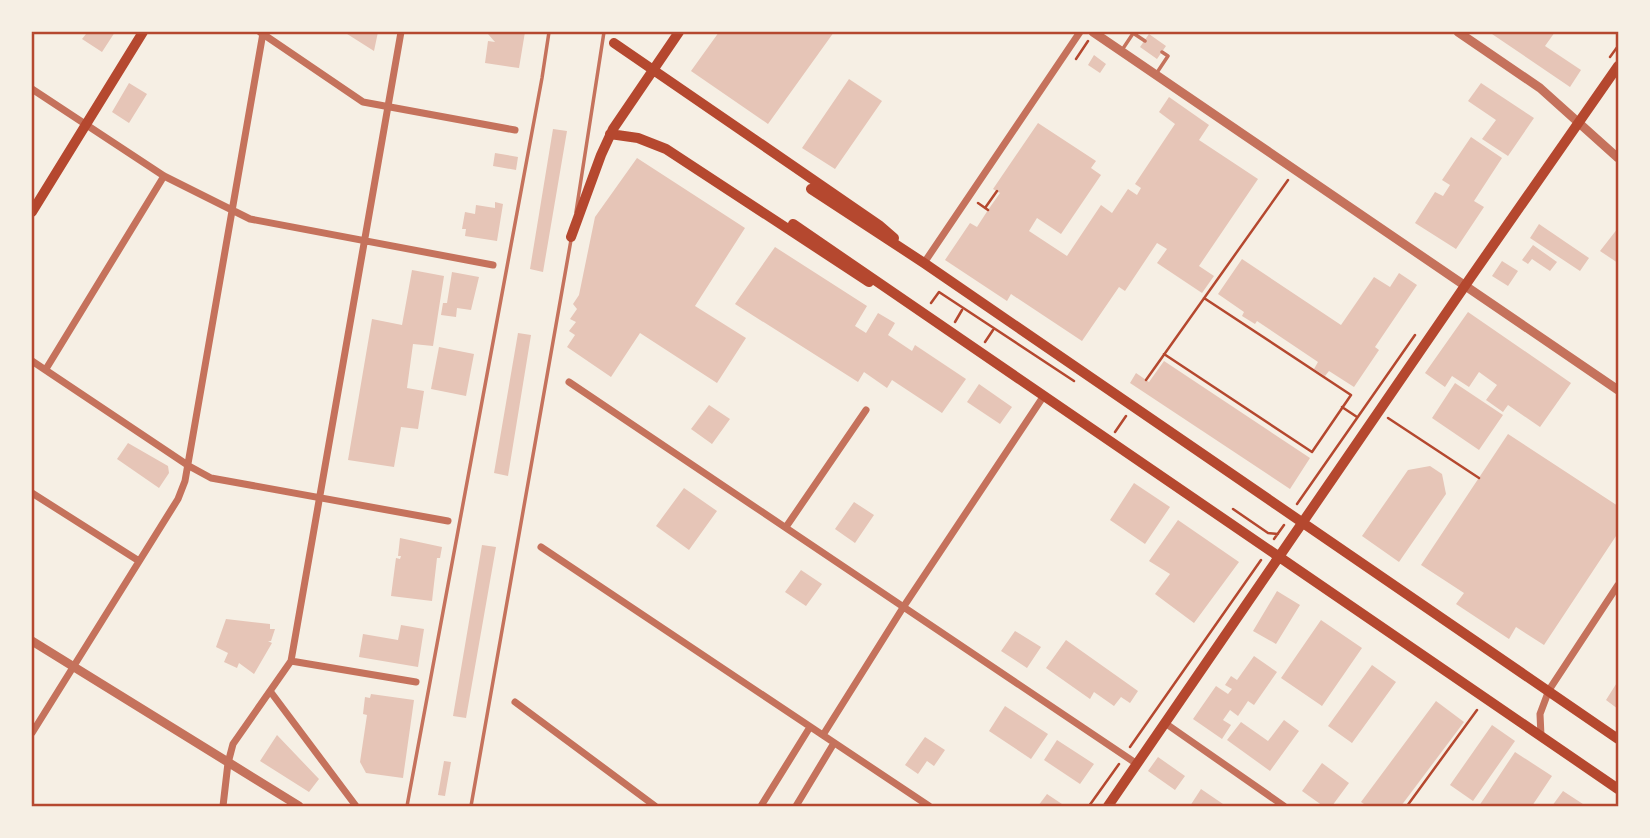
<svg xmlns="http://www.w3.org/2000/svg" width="1650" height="838" font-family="'Archivo Narrow',sans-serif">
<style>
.building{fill:#e6c5b7}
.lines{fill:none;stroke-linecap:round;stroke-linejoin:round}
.path{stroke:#b5482f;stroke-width:2.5}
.service{stroke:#c5725c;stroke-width:3.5}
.minor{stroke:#c5725c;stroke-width:7}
.tertiary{stroke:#c5725c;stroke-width:9}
.secondary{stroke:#b5482f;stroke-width:10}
.neatline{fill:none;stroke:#b5482f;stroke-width:2.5}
</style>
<rect width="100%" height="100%" fill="#f6efe4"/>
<path class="building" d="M81,32H115L102,52L82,39L86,34Z
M344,32H378L374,51Z
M490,32H525L519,68L485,63L488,41L495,42L488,34Z
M719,32H834L768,124L691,71Z
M1489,32H1555L1545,46L1581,70L1570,87Z
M1149,34L1166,46L1157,59L1140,47Z
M1094,55L1106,64L1100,73L1088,65Z
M849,79L882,101L835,169L802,148Z
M129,83L147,94L129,123L112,112Z
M1481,83L1534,118L1508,156L1482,139L1496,120L1468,101Z
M1169,97L1209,125L1199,140L1258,179L1199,266L1214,276L1202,293L1157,263L1167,249L1157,243L1125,291L1119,287L1082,341L1011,294L1007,301L945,260L970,223L977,227L988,210L1000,193L993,189L1038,123L1096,161L1091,168L1101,175L1061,234L1037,218L1029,231L1067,256L1101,205L1112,213L1128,189L1137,195L1141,188L1135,184L1175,124L1159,112Z
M553,129L567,131L543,272L530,269Z
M1471,137L1502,158L1474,201L1484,207L1456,249L1415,223L1435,192L1443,196L1450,185L1442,180Z
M495,153L518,157L516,170L493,166Z
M637,158L745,228L695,306L746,338L717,383L640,333L611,377L567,347L575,335L569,331L576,322L570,319L577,309L573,304L579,295L595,217Z
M495,202L503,204L497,241L465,236L466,229H462L465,212L475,214L476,205L495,208Z
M1539,224L1589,258L1580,271L1530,238Z
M1618,228V263L1600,251Z
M1533,245L1557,262L1550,271L1532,259L1528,264L1522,260Z
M775,247L867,306L855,326L866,333L878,313L895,323L888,335L912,351L915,345L966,379L942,413L892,380L887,388L864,372L858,382L735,304Z
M1242,259L1341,325L1374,277L1390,287L1399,273L1417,285L1375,347L1379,350L1354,387L1329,371L1325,376L1314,369L1318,362L1257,321L1255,324L1242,316L1244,312L1218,294Z
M1502,261L1518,271L1508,286L1492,276Z
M412,270L444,276L433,346L413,344L407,388L424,391L418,429L401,427L394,467L348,460L372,319L402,325Z
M452,272L479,277L471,310L457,308L456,317L441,315L443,303H447Z
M1468,312L1571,383L1540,427L1508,405L1503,412L1486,400L1497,385L1479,372L1469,387L1452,376L1445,387L1425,373Z
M518,333L531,335L508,476L494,473Z
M439,347L474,354L466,396L431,389Z
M1164,361L1310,458L1290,489L1130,383L1136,373L1149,382Z
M1455,383L1503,415L1479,450L1432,418Z
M979,384L1012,407L1000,424L967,402Z
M709,405L730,419L712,444L691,429Z
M1508,434L1618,506V533L1544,645L1516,627L1509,639L1456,604L1464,593L1421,565Z
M128,443L168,466L169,473L159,488L117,459Z
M1430,466L1442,474L1446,494L1399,562L1362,536L1408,470Z
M1134,483L1170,507L1145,544L1110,520Z
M684,488L717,511L689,550L656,526Z
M854,502L874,515L855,543L835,529Z
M1178,520L1239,562L1194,623L1155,594L1170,574L1149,561Z
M400,538L442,547L440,558H437L432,601L391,596L396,558L400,559L401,556H398Z
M482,545L496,547L466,718L453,716Z
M801,570L822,584L806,606L785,592Z
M1277,591L1300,605L1276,644L1253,631Z
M226,619L270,624V629H275L271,641H268L272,643L254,674L239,663L237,668L224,662L228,653L216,647Z
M1321,620L1362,648L1322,706L1281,678Z
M401,625L424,629L418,667L359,657L363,634L398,640Z
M1015,631L1041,647L1027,668L1001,651Z
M1066,640L1138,691L1130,703L1121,697L1114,706L1094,692L1090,699L1046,668Z
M1254,656L1277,672L1254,705L1248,701L1238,716L1230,710L1223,720L1231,725L1222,739L1193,719L1216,686L1228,694L1232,689L1225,685L1231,676L1237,680Z
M1372,665L1396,682L1352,743L1328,726Z
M1618,681V709L1606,700Z
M371,694L414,700L403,778L366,773L360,762L367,715L363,714L365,697L370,698Z
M1436,701L1464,722L1401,806H1367L1361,802Z
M1005,706L1048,734L1031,759L989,731Z
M1284,720L1299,731L1270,771L1227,740L1241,722L1268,741Z
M1492,725L1515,741L1473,801L1450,785Z
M277,735L319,779L309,792L260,761Z
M925,737L945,750L934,766L927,761L918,774L905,765Z
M1057,740L1094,764L1080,784L1044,760Z
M1515,752L1552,776L1532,806H1479Z
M1158,757L1185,776L1175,790L1148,771Z
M444,761L451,762L445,796L438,795Z
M1322,763L1349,783L1332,806H1323L1302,791Z
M1201,789L1223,804L1222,806H1190Z
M1563,791L1586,806H1552Z
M1047,794L1065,806H1038Z"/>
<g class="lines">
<path class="path" d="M1610,57L1618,46
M1076,59L1088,41
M978,203L988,210
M985,208L997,191
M931,303L939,292L1074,381
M955,322L962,310
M985,342L993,330
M1164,354L1312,452L1351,395L1204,298
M1146,380L1288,180
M1342,407L1357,417
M1388,418L1479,478
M1115,432L1126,416
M1297,504L1415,335
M1233,509L1268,533L1278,534
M1274,539L1284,525
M1130,747L1261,560
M1089,806L1119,764
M1407,806L1477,710"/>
<path class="service" d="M1133,33L1145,41
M1122,50L1134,32
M1156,74L1168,56L1162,52
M576,212L604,32
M407,806L542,78L549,32
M471,806L571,240"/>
<path class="minor" d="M260,32L363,102L515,130
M32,89L164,176L250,219L493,265
M924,263L1080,32
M32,361L189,466L211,478L448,521
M46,369L164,176
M569,382L1137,764
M32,493L139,561
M786,527L866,410
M541,547L929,806
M291,661L416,682
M270,691L356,806
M515,702L655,806
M1165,723L1284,806
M32,733L178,499L185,481L263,33
M823,735L904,606L1043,397
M1541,736L1540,714L1549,690L1618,585
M223,806L228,763L233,744L291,661L401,32
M761,806L810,727
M796,806L834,743"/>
<path class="tertiary" d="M1093,32L1618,390
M1458,32L1540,88L1618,158
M32,641L299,806"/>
<path class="secondary" d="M614,43L879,225L894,238
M610,134L638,138L666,149L869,282
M811,189L924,263L1618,739
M32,212L143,32
M793,224L1618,789
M571,237L601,155L613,129L679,32
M1108,806L1471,277L1618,66"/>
</g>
<rect width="1650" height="838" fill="none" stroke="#f6efe4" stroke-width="66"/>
<rect x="33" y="33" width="1584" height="772" class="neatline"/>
</svg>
